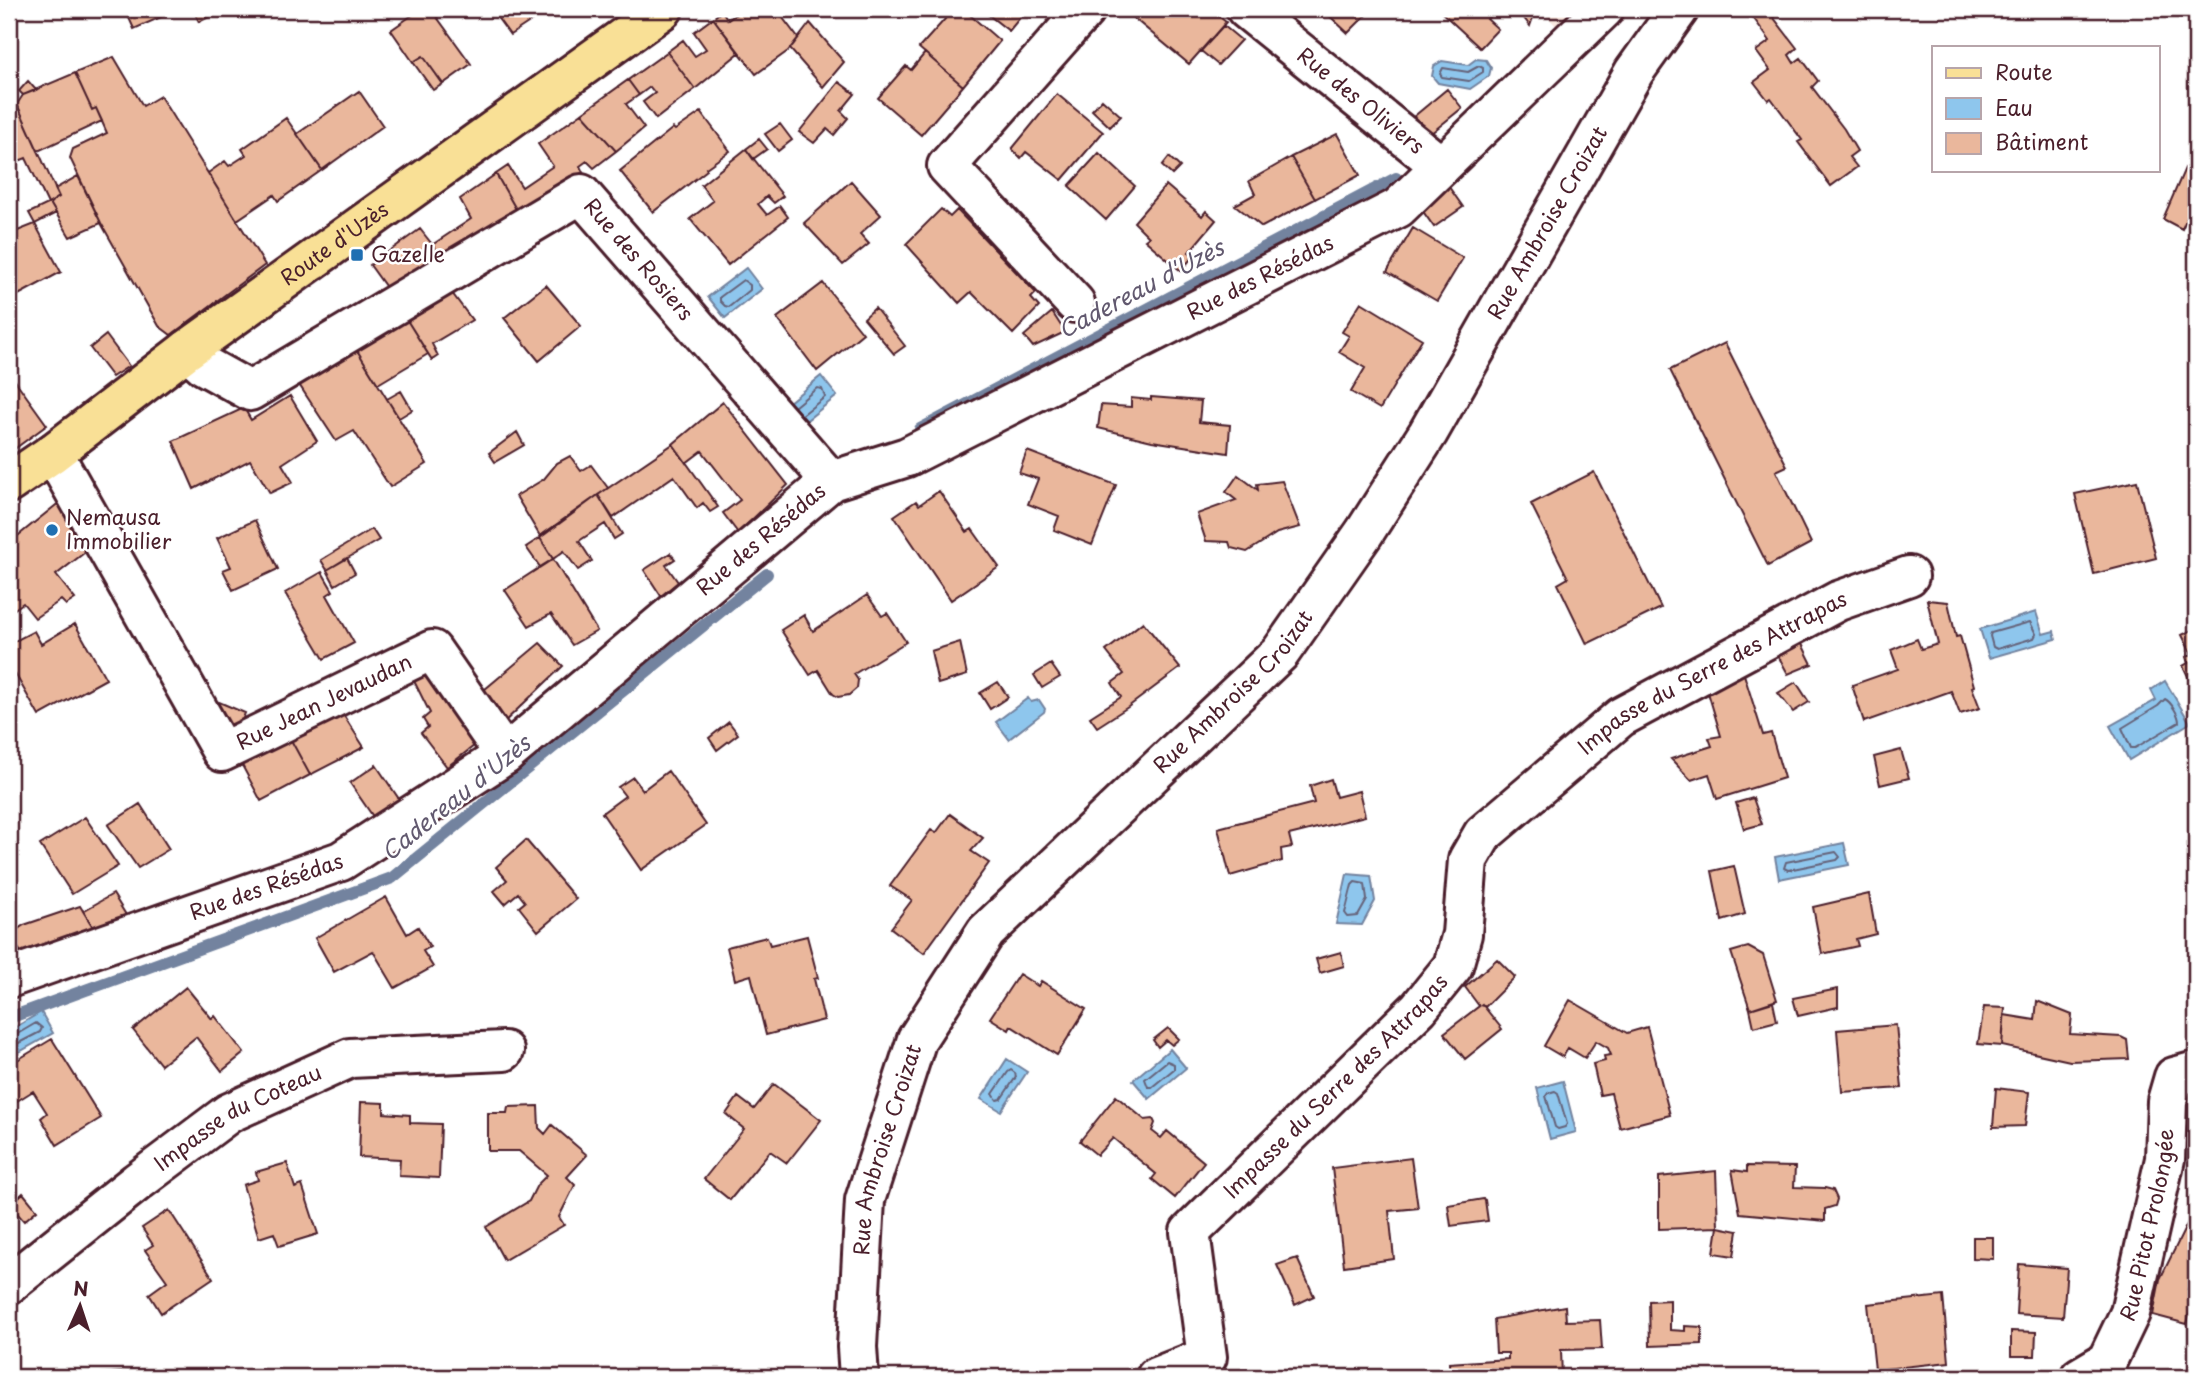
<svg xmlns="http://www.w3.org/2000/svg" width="2205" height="1386" font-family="'Playpen Sans',sans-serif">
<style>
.built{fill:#f9e9e1}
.water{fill:#8ec6ed;stroke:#73839f;stroke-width:2}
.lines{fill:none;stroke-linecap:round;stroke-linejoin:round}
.shore{stroke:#656279;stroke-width:2}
.stream{stroke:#73839f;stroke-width:12}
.building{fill:#eab79c;stroke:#4a1f2b;stroke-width:2}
.minor-casing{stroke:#4a1f2b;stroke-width:44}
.major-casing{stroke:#4a1f2b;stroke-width:44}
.minor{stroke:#fff;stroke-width:38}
.major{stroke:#f9e096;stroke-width:38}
.poi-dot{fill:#1f6fb2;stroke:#fff;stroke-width:2.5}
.labels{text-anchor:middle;stroke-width:5;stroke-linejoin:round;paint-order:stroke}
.street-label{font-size:21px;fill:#4a1f2b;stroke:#fff}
.poi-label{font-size:21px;fill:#4a1f2b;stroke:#fff;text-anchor:start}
.water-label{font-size:23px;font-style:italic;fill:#62596f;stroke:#fff}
</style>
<rect width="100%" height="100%" fill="#fff"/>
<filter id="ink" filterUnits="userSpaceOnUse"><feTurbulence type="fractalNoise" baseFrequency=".0143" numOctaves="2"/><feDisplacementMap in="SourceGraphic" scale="14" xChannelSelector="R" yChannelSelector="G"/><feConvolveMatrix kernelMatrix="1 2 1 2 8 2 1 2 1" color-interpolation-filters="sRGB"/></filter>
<g filter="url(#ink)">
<path class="built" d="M1540,9H1582L1559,29Z"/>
<path class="water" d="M1476,59L1486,60L1491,68L1489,76L1470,89L1438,83L1432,76L1434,66L1442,61L1468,65Z
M746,268L762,289L725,318L708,297Z
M821,376L837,396L798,427L782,408Z
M2036,612L2043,634L2054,631L2056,639L1989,658L1980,629Z
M2165,681L2190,723L2129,760L2110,726L2156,700L2151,690Z
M1028,698L1031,702L1039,700L1045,709L1044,712L1009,739L996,722Z
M1844,843L1849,865L1779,879L1775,857Z
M1347,874L1371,876L1375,901L1362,925L1336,924Z
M41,1012L53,1033L12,1056L9,1050V1031Z
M1170,1049L1186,1068L1149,1099L1133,1080Z
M1007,1059L1027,1072L1001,1111L981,1099Z
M1563,1081L1576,1132L1550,1139L1537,1088Z"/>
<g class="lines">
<path class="shore" d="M1479,66L1483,68V72L1469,81L1442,77L1440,74L1443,68L1468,72Z
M743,280L750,285V290L729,307L725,306L720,301V297Z
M794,407L817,388L822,389L825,397L802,415
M2030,622L2036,634L2034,638L1997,649L1993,647L1990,636L1991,633Z
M2165,699C2171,702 2179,715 2179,722L2135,748H2131L2122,728L2158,706Z
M1836,852L1840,857L1837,860L1788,870L1784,868L1786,862Z
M1355,882L1365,884L1367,900L1358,916L1348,917L1345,913L1352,885Z
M9,1037L14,1036L36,1023L42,1028L40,1032L9,1048
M1167,1061L1174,1064V1069L1152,1087H1148L1145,1079Z
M1011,1070L1015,1073L1016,1077L1001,1099L997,1100L993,1094L1008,1072Z
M1555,1091L1558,1093L1567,1124L1565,1127L1558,1129L1555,1127L1546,1096L1548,1093Z"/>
<path class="stream" d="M920,429L1396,178
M9,1018L392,878L767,574"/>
</g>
<path class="building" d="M125,9H179L134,29Z
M193,9H225L199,22Z
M421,9H431L471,64L443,84L423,56L413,62L391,30Z
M491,9H549L510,35Z
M743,9H776L798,38L788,51L756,74L713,18L722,11L728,20Z
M954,9H963L1000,41L963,86L919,48Z
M981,9H1027L1009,31Z
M1135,9H1210L1226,22L1189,64L1130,15Z
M1322,9H1372L1348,33Z
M1438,9H1496L1487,19L1498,29L1480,48Z
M1517,9H1536L1530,26Z
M1747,9H1767L1797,48L1789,55L1794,63L1801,58L1818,81L1812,87L1844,129L1857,151L1849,157L1857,167L1831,186L1798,142L1802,140L1771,98L1768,100L1754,82L1770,70L1756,51L1770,41Z
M713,18L739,53L695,89L667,52L683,40L695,56L706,49L694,32Z
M810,23L844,62L823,87L790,49Z
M1224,26L1241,40L1218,65L1201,51Z
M667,52L695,89L656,119L643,102L655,93L650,87L639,95L628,80Z
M925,53L963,86L921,135L878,98L906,66L911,70Z
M423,56L443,84L433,90L413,62Z
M114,57L143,106L160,96L265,265L171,335L159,326L101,223L70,158L73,149L107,133L96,108L92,110L75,73Z
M75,73L92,110L96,108L102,121L38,151L17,104L23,95Z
M628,80L639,95L626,104L644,128L616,151L582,113Z
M28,81L36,90L23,95L19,91Z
M839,82L855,94L841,111L848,118L834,135L827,129L814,143L799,132Z
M1447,89L1462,108L1430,134L1412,118Z
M359,91L383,126L322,170L297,134Z
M1057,94L1103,132L1062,180L1026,152L1021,158L1012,149Z
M1102,99L1121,116L1110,127L1092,110Z
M17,104L59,197L48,204L26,158L9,165V108Z
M701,112L730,151L706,168L707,170L653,212L620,171L673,128L675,130Z
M582,113L616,151L594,168L587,161L580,166L585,177L521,218L496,174L508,166L522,187L553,166L538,144Z
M286,118L322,170L278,201L274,195L237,220L208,173L225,161L229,166L246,155L242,149Z
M780,124L792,140L778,151L765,134Z
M1337,134L1360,175L1315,199L1291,157Z
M759,139L767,149L753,159L746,149Z
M746,149L783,196L774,203L767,196L758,204L767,215L780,206L788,217L728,265L690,219L713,201L701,185Z
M1099,153L1135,186L1106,220L1069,186Z
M1169,157L1180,167L1172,175L1162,166Z
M1291,157L1315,199L1262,227L1235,205L1255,194L1249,181Z
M2185,168L2196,173V197L2182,229L2163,219Z
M496,174L521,218L445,262L432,245L471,219L460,199Z
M78,176L101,223L70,237L50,203L59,197L55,189Z
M1444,180L1463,207L1434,227L1415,200Z
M851,181L881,215L860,234L869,244L843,265L804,223Z
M1166,185L1202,216L1206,211L1216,220L1189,252L1194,255L1181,271L1145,240L1149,237L1134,222Z
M50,203L56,213L35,224L29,213Z
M941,209L950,217L957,210L1036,293L1031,298L1039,307L1013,334L971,292L959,303L906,244Z
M9,224L15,232L35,224L61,272L9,300Z
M1413,228L1463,258L1437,301L1387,272Z
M420,229L439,253L388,290L370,265Z
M823,283L863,333L817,371L777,318Z
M546,285L581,326L539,361L504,318Z
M449,289L472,320L432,344L438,356L432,360L405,317Z
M1361,302L1422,339L1380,409L1351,392L1365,368L1339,352L1349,336L1342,332Z
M875,308L905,346L894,354L864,318Z
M1052,312L1065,332L1033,347L1024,336Z
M405,317L428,354L378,384L355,347Z
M106,335L129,366L112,377L90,348Z
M1725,343L1787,466L1776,471L1811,543L1768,566L1670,370Z
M355,347L427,464L390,487L354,431L336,441L298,383Z
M9,372L47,425L9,453Z
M401,391L412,410L399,418L387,399Z
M290,396L317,441L282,464L293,482L270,493L250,460L194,489L173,441L244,408L251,420Z
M1151,397L1201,401L1199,422L1230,425L1228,453L1152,441L1098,428L1101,405L1131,407V398L1151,400Z
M723,402L788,485L738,533L723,513L740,500L702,451L686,463L673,444Z
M517,432L524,445L495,462L489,453Z
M673,444L718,507L710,512L703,503L697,508L674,476L613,518L598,495Z
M1027,451L1116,485L1092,545L1054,530L1059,516L1028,504L1038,479L1019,473Z
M570,456L581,471L591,465L608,488L540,536L516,496L544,479L557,463Z
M1594,472L1661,608L1587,644L1558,584L1568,578L1531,504Z
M1238,475L1258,490L1257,484L1282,481L1300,527L1277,533L1247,552L1231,548L1229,542L1206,541L1197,514L1236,500L1226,492Z
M2137,481L2156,558L2094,574L2075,494Z
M939,491L967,532L972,529L999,567L951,600L894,516L916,501L919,505Z
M598,495L622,534L614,539L605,524L579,541L592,561L578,570L564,551L553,559L540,538Z
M66,497L93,546L56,575L75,599L66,605L61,600L35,618L23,603L9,613V543Z
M255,520L278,569L233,590L223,570L231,567L217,538Z
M372,529L379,540L327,570L321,560Z
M540,538L553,559L540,567L526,547Z
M670,553L675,559L666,565L678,582L661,596L644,570Z
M347,558L355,573L335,585L327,570Z
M553,559L597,631L572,645L551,614L529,626L505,590Z
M322,572L333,591L327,595L354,643L324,659L285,593Z
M867,595L882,616L887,613L906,642L854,674L858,680L857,688L849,695L838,697L833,694L818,670L810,675L781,630L804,615L813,631Z
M1927,600L1948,602L1956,637L1960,636L1974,686L1972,687L1980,708L1960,714L1951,691L1864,722L1852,685L1898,669L1891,650L1917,639L1921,649L1938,644Z
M1143,622L1180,668L1128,707L1097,727L1090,717L1121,697L1112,683L1124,674L1106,651Z
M75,624L106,679L39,716L9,663V644L34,631L41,644Z
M2196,628V693L2183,666L2188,663L2186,657L2192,655L2182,635Z
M1799,638L1812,664L1788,674L1775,650Z
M960,642L967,675L938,684L931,651Z
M540,643L563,666L500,726L478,695Z
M431,657L479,742L447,767L421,733L428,727L423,719L430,713L408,669Z
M1051,664L1060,677L1042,688L1034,675Z
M1742,668L1763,735L1771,733L1784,778L1717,799L1709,774L1691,780L1671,759L1712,746L1709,738L1721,736L1707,689Z
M998,682L1008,697L990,709L980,693Z
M1796,682L1809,702L1793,712L1778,693Z
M219,702L245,713L239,728L212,716Z
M335,702L364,747L310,775L285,729Z
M729,722L738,734L717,750L709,738Z
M285,729L310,775L261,801L236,754Z
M1901,750L1909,778L1880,785L1874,757Z
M376,765L401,802L374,818L350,783Z
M668,771L706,825L641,870L602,813L625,796L618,787L633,777L643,790Z
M1331,779L1336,797L1359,791L1365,816L1289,835L1292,847L1281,849L1282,861L1230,876L1218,828L1314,803L1310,786Z
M1753,798L1762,824L1744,829L1736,803Z
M140,804L169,849L138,868L108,825Z
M950,814L983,838L971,851L989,863L924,953L891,928L912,900L890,886L931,830L936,833Z
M85,817L118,866L72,894L40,845Z
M526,840L576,899L538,931L519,907L525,902L518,893L505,904L494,891L507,880L496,867Z
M1734,866L1745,914L1722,921L1712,871Z
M113,894L131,923L98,935L83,911Z
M1869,894L1876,934L1856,939L1858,946L1822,954L1813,907Z
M386,897L407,934L418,927L430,947L423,951L433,967L395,988L373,951L334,972L315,938Z
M80,906L98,935L25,958L9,935L24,925Z
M807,936L818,978L814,979L824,1020L766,1035L751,975L735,980L727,947L767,937L770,945Z
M1748,947L1763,955L1777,1000L1750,1009L1731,952Z
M1341,952L1344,966L1320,973L1316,959Z
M1497,959L1515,977L1485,1007L1482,1004L1479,1006L1465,987Z
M1019,974L1038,986L1041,981L1086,1009L1057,1055L1011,1026L1009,1030L990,1018Z
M186,987L212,1019L215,1016L244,1053L222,1071L196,1037L161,1065L133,1030Z
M1838,989V1007L1798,1016L1793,998Z
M1570,1000L1627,1033L1647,1027L1670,1115L1620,1128L1611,1093L1600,1095L1593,1064L1605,1061L1604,1056L1611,1055L1608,1048L1596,1041L1585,1058L1568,1048L1563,1057L1544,1046Z
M2037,1001L2072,1015L2070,1034L2121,1037L2127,1040L2129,1059L2070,1061L2002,1046L2004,1015L2035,1020Z
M1773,1002L1777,1021L1754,1027L1750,1009Z
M1482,1004L1502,1029L1465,1059L1444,1033Z
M1984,1007L2005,1008L2002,1046L1978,1044Z
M1896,1025L1902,1088L1842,1092L1837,1030Z
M1168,1028L1179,1039L1172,1045L1166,1040L1158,1047L1153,1040Z
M52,1039L101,1118L57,1145L41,1118L47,1113L33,1091L9,1106V1065Z
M774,1084L821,1120L787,1163L770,1151L730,1200L704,1179L744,1129L726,1114L738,1097L754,1109Z
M1996,1088L2029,1092L2025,1126L1993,1127Z
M1116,1096L1145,1120L1153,1119L1155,1123L1152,1131L1161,1138L1167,1131L1204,1162L1175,1198L1152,1179L1156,1174L1113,1138L1097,1155L1080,1141Z
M361,1102L384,1103V1113L410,1115V1123L441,1124L439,1178L399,1176L400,1159L359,1157Z
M538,1106L539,1128L545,1134L552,1125L587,1155L567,1177L575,1185L559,1217L564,1225L504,1260L486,1227L529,1201L537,1185L547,1175L519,1151H488V1113H507L508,1107Z
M1411,1158L1418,1208L1389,1211L1394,1259L1344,1266L1332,1168Z
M287,1163L295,1188L302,1185L318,1234L279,1246L274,1233L259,1238L243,1185L258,1180L256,1172Z
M1747,1166L1795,1167L1794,1187L1825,1188L1833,1190L1837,1199L1835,1206L1825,1209V1221L1740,1213L1732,1170L1747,1172Z
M1716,1171L1718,1227L1659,1229V1177Z
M23,1193L37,1210L24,1221L10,1205Z
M1483,1199L1485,1200L1488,1221L1451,1226L1448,1205Z
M169,1210L213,1278L161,1313L149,1294L167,1281L145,1250L153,1245L142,1228Z
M2191,1216L2196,1218V1271L2188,1289L2195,1290L2187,1324L2153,1315L2160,1279Z
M1718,1227L1738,1231L1734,1256L1714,1253Z
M1973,1237H1993V1259L1973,1258Z
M1297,1258L1314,1296L1295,1305L1277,1265Z
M2019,1264L2067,1268L2063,1317L2016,1314Z
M1943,1296L1949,1362L1875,1370L1868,1304Z
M1670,1300V1330L1685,1331V1326L1702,1327V1344L1650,1346L1649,1301Z
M1565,1306L1566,1321L1600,1320L1602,1349L1561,1350L1562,1377H1450L1449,1363L1508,1359V1353H1496L1494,1319Z
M2011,1331L2036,1332L2035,1356H2011Z
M134,1371V1377H100V1374Z
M2193,1372L2194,1377H2161Z"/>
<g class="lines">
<defs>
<g id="minor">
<path id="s1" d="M1246,9L1441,166"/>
<path d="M1075,303L947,166L1086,9"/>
<path id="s2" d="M187,350L205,366L250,391L581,194L831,481"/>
<path id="s3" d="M53,453L222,752L432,650L505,755"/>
<path id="s4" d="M9,978L341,861L505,755L831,481L907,457L1398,208L1604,9"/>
<path id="s5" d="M9,1284L137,1182L229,1113L350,1058L504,1051"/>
<path id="s6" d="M859,1377L857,1347L865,1200L917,1039L986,932L1280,653L1364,533L1428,433L1634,72L1679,9"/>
<path id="s7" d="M1156,1377L1207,1357L1190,1232L1419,1008L1453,966L1462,934L1468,860L1483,834L1621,717L1838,601L1909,576"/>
<path id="s8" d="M2080,1377L2107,1361L2130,1313L2165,1159L2167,1101L2174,1077L2196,1071"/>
</g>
<g id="major">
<path id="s9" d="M9,483L53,453L187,350L663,9"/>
</g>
</defs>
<use href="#minor" class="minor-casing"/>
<use href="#major" class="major-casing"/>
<use href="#minor" class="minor"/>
<use href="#major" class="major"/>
</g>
</g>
<g class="poi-dot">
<rect x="350" y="248" width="14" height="14" rx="3.5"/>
<circle cx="52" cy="530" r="7"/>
</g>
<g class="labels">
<g class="street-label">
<text dy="7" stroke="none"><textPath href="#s1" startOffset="147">Rue des Oliviers</textPath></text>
<text dy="7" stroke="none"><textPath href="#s6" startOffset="1386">Rue Ambroise Croizat</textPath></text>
<text dy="7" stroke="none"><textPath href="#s9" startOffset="404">Route d'Uzès</textPath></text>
<text dy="7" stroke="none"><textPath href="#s2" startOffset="548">Rue des Rosiers</textPath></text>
<text dy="7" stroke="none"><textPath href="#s4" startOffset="1449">Rue des Résédas</textPath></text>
<text dy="7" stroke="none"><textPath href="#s4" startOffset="882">Rue des Résédas</textPath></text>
<text dy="7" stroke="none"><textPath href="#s7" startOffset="975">Impasse du Serre des Attrapas</textPath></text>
<text dy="7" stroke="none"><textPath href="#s6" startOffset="819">Rue Ambroise Croizat</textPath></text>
<text dy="7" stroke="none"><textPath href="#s3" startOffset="457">Rue Jean Jevaudan</textPath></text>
<text dy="7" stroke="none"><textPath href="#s4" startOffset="273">Rue des Résédas</textPath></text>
<text dy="7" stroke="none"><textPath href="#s7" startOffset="387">Impasse du Serre des Attrapas</textPath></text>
<text dy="7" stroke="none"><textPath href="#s5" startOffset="284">Impasse du Coteau</textPath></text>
<text dy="7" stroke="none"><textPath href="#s6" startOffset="231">Rue Ambroise Croizat</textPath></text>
<text dy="7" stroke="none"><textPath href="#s8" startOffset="175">Rue Pitot Prolongée</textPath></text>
</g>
<g class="poi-label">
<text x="371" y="262">Gazelle</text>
<text x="66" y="525">Nemausa<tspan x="66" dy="24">Immobilier</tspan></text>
</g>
<g class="water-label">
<text transform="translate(1141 289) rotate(-28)" y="8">Cadereau d'Uzès</text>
<text transform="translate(456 798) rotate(-39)" y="8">Cadereau d'Uzès</text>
</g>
</g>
<rect width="2205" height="1386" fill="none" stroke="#fff" stroke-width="35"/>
<rect x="18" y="18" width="2170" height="1351" fill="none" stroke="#4a1f2b" stroke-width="2.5" filter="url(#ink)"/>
<rect x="1932" y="46" width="228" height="126" fill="#ffffff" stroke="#b7a5aa" stroke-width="2"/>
<rect x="1946" y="68" width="35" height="10" fill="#f9e096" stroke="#b7a5aa" stroke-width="2"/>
<text x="1995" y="80" font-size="21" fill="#4a1f2b">Route</text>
<rect x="1946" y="98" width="35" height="21" fill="#8ec6ed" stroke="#b7a5aa" stroke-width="2"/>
<text x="1995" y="116" font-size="21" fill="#4a1f2b">Eau</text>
<rect x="1946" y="133" width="35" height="21" fill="#eab79c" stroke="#b7a5aa" stroke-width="2"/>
<text x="1995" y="150" font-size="21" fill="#4a1f2b">Bâtiment</text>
<g transform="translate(80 1306) rotate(3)" stroke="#ffffff" stroke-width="5" paint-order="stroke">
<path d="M0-5L12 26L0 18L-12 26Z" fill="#4a1f2b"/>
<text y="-10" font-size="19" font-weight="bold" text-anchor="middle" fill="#4a1f2b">N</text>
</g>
</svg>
